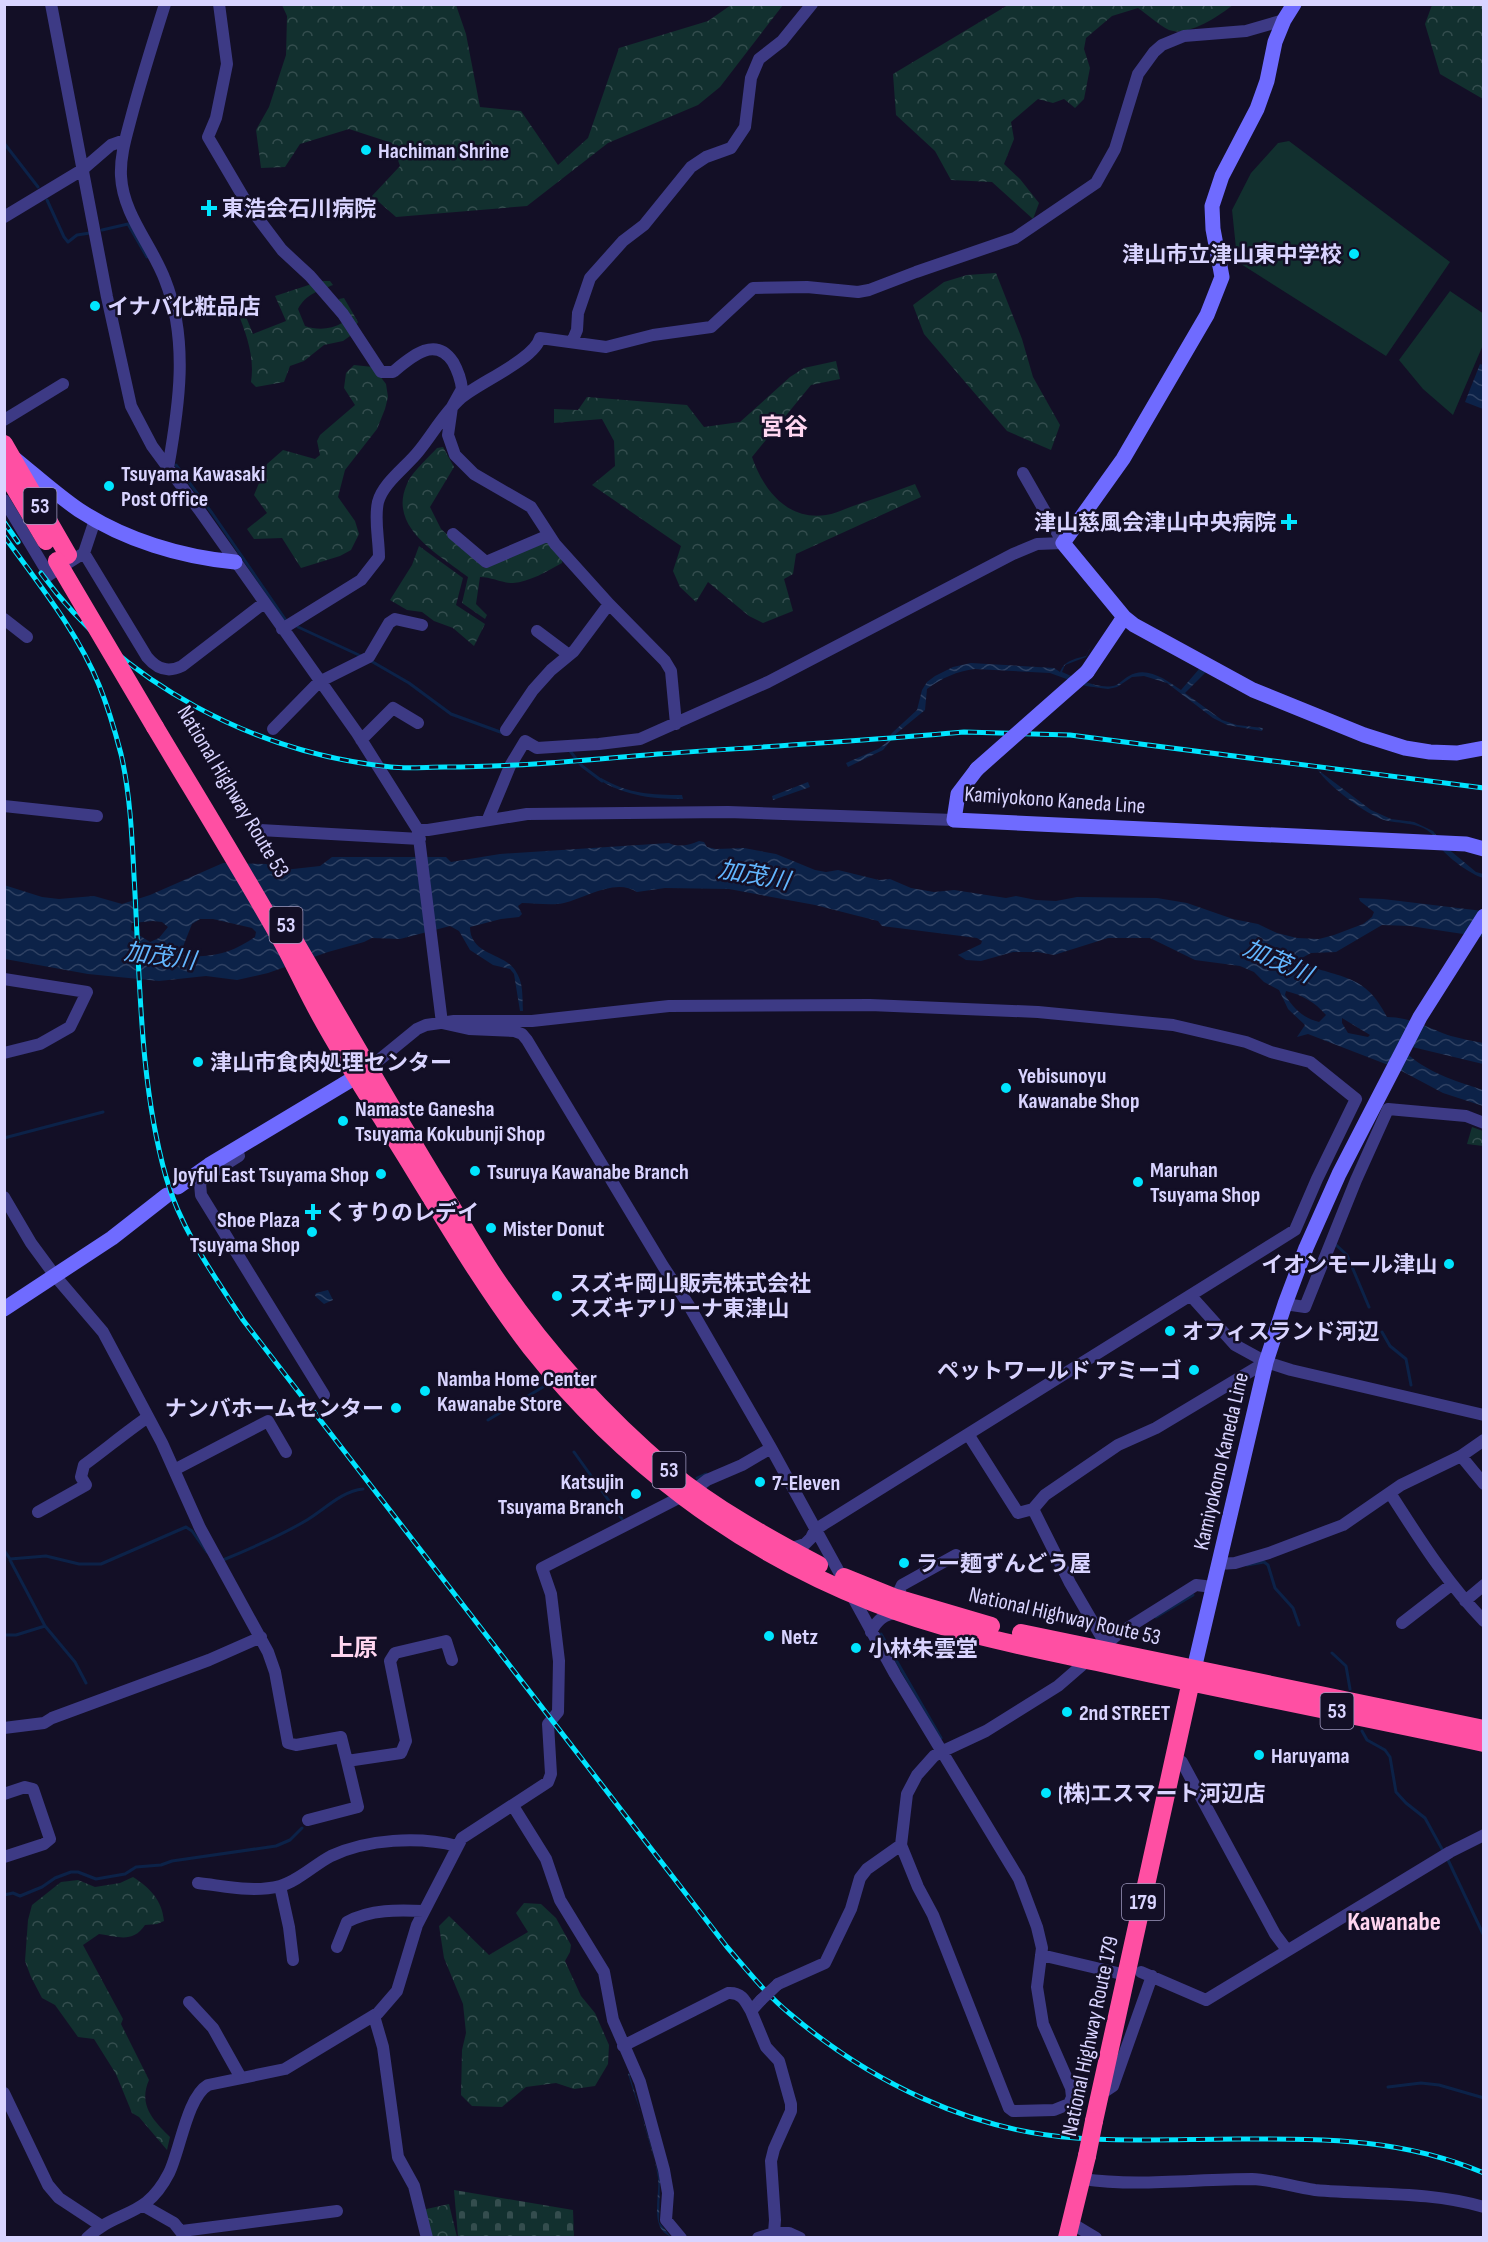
<svg xmlns="http://www.w3.org/2000/svg" width="1488" height="2242" font-family="'Sofia Sans Condensed','Noto Sans JP',sans-serif">
<style>
.forest{fill:url(#forest-crowns)}
.cemetery{fill:url(#cemetery-stones)}
.garden{fill:#12302f}
.water{fill:url(#water-waves);fill-rule:evenodd}
.lines{fill:none;stroke-linecap:round;stroke-linejoin:round}
.stream{stroke:#0c2248;stroke-width:3}
.street{stroke:#3d3a85;stroke-width:12}
.secondary{stroke:#6f6bff;stroke-width:15}
.highway{stroke:#ff4fa3;stroke-width:18}
.rail-casing{stroke:#00e5ff;stroke-width:5}
.rail{stroke:#130f26;stroke-width:3;stroke-dasharray:9;stroke-linecap:butt}
.street-bridge{stroke:#3d3a85;stroke-width:12}
.secondary-bridge{stroke:#6f6bff;stroke-width:15}
.highway-bridge{stroke:#ff4fa3;stroke-width:18}
.poi-dot{fill:#00e5ff;stroke:#130f26;stroke-width:2}
.labels{text-anchor:middle;stroke-width:5;stroke-linejoin:round;paint-order:stroke}
.shield{fill:#130f26;stroke:#9e99be;stroke-width:1.5}
.shield-label{font-size:21px;font-weight:bold;fill:#d9d4ff}
.poi-label{font-size:22px;font-weight:bold;fill:#d9d4ff;stroke:#130f26;text-anchor:start}
.street-label{font-size:22px;fill:#d9d4ff;stroke:#130f26}
.neighbourhood-label{font-size:24px;font-weight:bold;fill:#ffd6f0;stroke:#130f26}
.water-label{font-size:24px;font-style:italic;fill:#62b6ff;stroke:#130f26}
.quarter-label{font-size:26px;font-weight:bold;fill:#ffd6f0;stroke:#130f26}
</style>
<defs>
<pattern id="forest-crowns" width="20" height="18" patternUnits="userSpaceOnUse" patternTransform="scale(1.5)"><rect width="20" height="18" fill="#12302f"/><path d="M2 6a3 3 0 1 1 6 0M12 15a3 3 0 1 1 6 0" fill="none" stroke="#344d4e"/></pattern>
<pattern id="cemetery-stones" width="16" height="16" patternUnits="userSpaceOnUse" patternTransform="scale(1.5)"><rect width="16" height="16" fill="#12302f"/><path d="M2 7V4a2 2 0 0 1 4 0v3zM10 15v-3a2 2 0 0 1 4 0v3z" fill="#344d4e"/></pattern>
<pattern id="water-waves" width="16" height="10" patternUnits="userSpaceOnUse" patternTransform="scale(1.5)"><rect width="16" height="10" fill="#0c2248"/><path d="M0 5q4-4 8 0t8 0" fill="none" stroke="#2f4163"/></pattern>
</defs>
<rect width="100%" height="100%" fill="#130f26"/>
<path class="forest" d="M282,5H456L466,34L480,107L521,111L558,165L588,138L619,48L708,21L731,5H783L720,87L698,105L608,143L527,206L396,217L372,196L400,166L392,143L349,129L300,144L285,167L261,168L256,130L269,107L286,55L287,16Z
M1008,5H1233C1219,16 1188,37 1169,30C1159,25 1148,15 1138,8L1112,16L1086,38L1084,49L1090,68L1084,99L1075,108L1064,99L1053,103L1038,99L1011,122L1014,139L1004,164L1020,179L1039,203L1033,219L992,182L951,180L935,151L896,115L893,74Z
M1432,5H1483V99L1440,74L1425,24Z
M996,273L1022,339L1033,377L1060,425L1051,450L1007,431L924,334L913,305L944,282L967,275Z
M321,281H330L333,285C318,291 306,294 298,309L305,326C316,330 331,330 342,323L333,310L339,299L344,298L358,322L350,336L343,341L324,345L304,361L290,366L284,382L256,387L251,382C255,356 246,334 237,310L242,307L253,334L286,321L275,296Z
M836,361L840,379L811,385L752,457C763,489 787,521 826,515C835,514 844,509 853,506C873,499 894,492 915,484L921,497L796,554L793,574L784,579L793,611L763,623L749,616L708,582L696,602L680,587L673,571L681,546L592,485L615,466L614,441L602,419L554,423V409L578,410L587,397L687,405L704,427L740,422L790,377L804,368Z
M354,365L373,367L386,384L388,397L385,409L377,429L345,470L338,497L355,521L359,534L351,550L340,556L301,568L282,538L254,539L247,529L267,513L254,495L267,464L283,450L315,459L320,455L317,441L320,435L355,405L344,388L346,373Z
M443,447L454,467L430,507L441,529L484,568L534,544L548,540L563,557L562,563C548,571 529,582 513,583C501,583 492,577 480,577L476,604L487,615L485,619L462,603L468,577C440,555 387,528 407,484C411,473 428,458 437,448Z
M419,546L463,578L456,605L485,624L474,646L453,628L434,621L422,612L407,610L390,600L412,565Z
M1472,1127L1483,1131V1146L1467,1144Z
M133,1877C150,1888 162,1900 164,1921L157,1924L145,1925C133,1943 119,1937 99,1934L83,1945L123,2019L121,2024L149,2080C138,2105 153,2120 170,2137L167,2150L139,2117L132,2113L116,2074L94,2039L78,2037L55,2005L42,1998L31,1977L25,1961L28,1920L32,1905L61,1882L78,1880L95,1887L120,1883Z
M524,1903L541,1904L556,1918L571,1945L570,1952L565,1961L581,1996L595,2013L609,2045L608,2064L595,2086L574,2089L556,2083L526,2087L502,2107L472,2106L461,2095L462,2050L466,2033L463,2004L444,1958L439,1926L449,1916L489,1955L528,1932L516,1913Z
M449,2204L457,2237H428L422,2210Z"/>
<path class="cemetery" d="M454,2190L573,2210L574,2237H458Z"/>
<path class="garden" d="M1289,141L1450,262L1386,356L1241,264L1237,258L1232,210L1251,173L1278,143Z
M1450,291L1484,314L1483,345L1453,415L1423,389L1399,360Z"/>
<path class="water" d="M1480,364L1483,365V409L1465,402Z
M1091,646L1086,657L1065,665L1062,672C1077,678 1096,689 1113,686C1119,685 1123,679 1129,676C1146,665 1167,680 1181,690L1206,661L1212,666L1185,693L1222,720L1237,725L1263,728L1262,731L1227,725L1213,718L1167,683L1144,676L1132,677L1117,687L1108,689L1086,686L1050,673L975,669C957,671 942,678 927,689L925,710L897,733L883,750L848,767L846,763L878,749L886,743L892,733L917,710L922,690L927,682L935,676L953,667L971,663L1054,668L1060,672C1065,660 1075,659 1086,656Z
M1318,770L1371,810L1391,819L1414,822L1433,831L1446,847L1476,872L1483,874V878C1470,874 1447,857 1439,846C1436,842 1436,837 1432,834C1420,822 1399,824 1384,820C1367,815 1327,785 1318,770Z
M601,778C629,794 651,795 682,795L683,799C652,799 627,796 599,780Z
M808,782L810,787L773,800L772,796Z
M699,841L704,842L707,847L716,849L744,848L776,854L815,870L826,872L838,870L879,880L890,879L911,888L934,892L954,890L1006,898L1016,896L1036,900L1056,901L1077,897L1157,898L1187,903L1233,919L1258,924L1277,933L1297,938L1319,939L1334,935L1363,924L1372,917L1374,912L1360,901L1359,898L1383,899L1483,911V937L1410,926L1382,925L1336,952L1311,953L1300,959L1301,963C1341,979 1365,973 1387,1017C1411,1017 1430,1029 1451,1036C1462,1039 1473,1041 1483,1043V1064L1404,1045V1051C1426,1072 1455,1081 1483,1090V1106L1443,1093L1396,1068L1308,1034L1297,1037L1305,1025L1288,1009L1279,990L1264,982L1254,972L1240,966L1195,960L1150,938H1108L1054,955L1038,952H1013L981,961L966,960L958,955L981,944L982,941L977,938L882,926L878,921L815,905L729,889L665,888L637,892C615,878 586,898 564,903C550,906 536,903 522,903L518,906L522,914L519,917L501,919L470,927C470,955 504,953 515,970C524,983 522,996 523,1011H520L514,974L510,969L493,965L470,950L459,931L450,926L400,939L372,938L364,942L328,952L268,973L237,980L206,976L159,981L88,974L5,959L4,885L42,897L59,899L94,896L122,904L150,895L223,863L266,864L284,870L320,866L332,857H446L451,862L500,854L669,843C678,848 690,845 699,841ZM200,919H213L252,928L256,932L255,937C232,953 208,960 180,954L192,924ZM153,921L162,922L168,927L159,938L150,942L131,930L132,923ZM1286,991C1302,995 1315,1002 1326,1015L1319,1022C1303,1018 1294,1009 1285,995ZM1342,1018L1370,1035L1368,1037L1348,1033L1342,1023Z
M328,1290L333,1300L324,1304L315,1296L316,1293Z
M629,2073L660,2179L659,2222L671,2237C649,2228 660,2198 658,2178C653,2143 638,2108 628,2074Z"/>
<g class="lines">
<path class="stream" d="M4,143L38,187
M47,200L64,237L68,242L77,235L90,233
M102,230L128,224L147,257
M176,465L212,513L287,622
M298,627L361,656
M371,661L409,683L451,714L503,733
M570,751L582,766L602,781
M4,1138L103,1112
M1335,1244L1347,1255L1369,1307
M1382,1332L1390,1346L1406,1359L1411,1385
M488,1420L543,1387
M574,1452L622,1519
M697,1478L706,1474
M4,1550L10,1559L46,1556L79,1564H101L186,1527L192,1531L207,1552
M10,1560L45,1626L75,1662L86,1683
M223,1560C252,1548 280,1536 307,1520C325,1509 342,1491 363,1489
M1247,1565L1264,1562L1268,1565L1275,1588L1293,1608L1299,1625
M1156,1617L1193,1595
M881,1634L941,1738
M4,1635H16L45,1626
M1332,1653L1346,1666L1350,1689
M1362,1731L1367,1740L1385,1750L1390,1757L1396,1792L1406,1803L1425,1818L1442,1849
M1448,1860L1484,1936
M4,1895L13,1893L20,1896L42,1887L55,1878L71,1872H78L96,1879L125,1874L136,1867L161,1865L172,1861L276,1846L290,1840L302,1828
M1388,2087L1421,2083L1439,2085L1484,2098"/>
<path class="street" d="M51,4L107,297L131,406L152,446L200,511L357,733L418,830H428L527,814L728,812L954,820
M165,4C153,42 141,80 131,118C126,137 120,156 121,176C123,215 152,245 165,280C189,340 179,406 168,468
M219,4L227,64L216,118L208,137L248,205L282,250L310,276L343,314L381,372H393C411,357 435,335 453,362C458,371 461,380 462,389L452,407L448,435L455,455L474,474L531,507L555,544L609,604L574,651L551,670L533,690L506,730
M4,217L82,170L111,145L125,140
M572,342L577,330L578,313L590,278L623,241L644,225L691,167L706,157L731,148L745,127L751,78L759,59L782,41L812,4
M4,420L63,384
M4,500L49,575L84,553
M95,520L84,553L147,657C157,669 168,673 182,666L264,603
M453,534L486,562L549,535
M609,604L665,661L671,671L676,724
M4,619L27,637
M282,629L361,580L379,557C379,539 374,519 378,502C383,483 406,467 418,452C433,434 443,414 461,398C478,383 535,359 540,338L606,347L653,335L711,327L753,288L807,287L858,292L869,290L916,272L1015,238L1096,183L1115,149L1138,74L1154,52L1162,45L1184,36L1246,31L1284,20
M537,631L569,655
M273,729L319,682L369,657L389,623L395,619L422,625
M361,740L393,708L418,723
M4,806L97,816
M488,819L510,766L525,741L537,748L599,744L640,739L768,682L1013,554L1037,544L1063,543L1023,473
M260,830L420,839
M418,830L442,1023
M4,979L87,992L70,1027L40,1044L4,1053
M442,1023L469,1029L514,1031L522,1034L527,1040L663,1266L688,1304L771,1448L895,1674L1019,1879L1037,1927L1042,1948L1037,1987L1043,2024L1071,2088L1072,2097L1069,2104L1054,2110L1013,2111L1009,2108L933,1915L918,1887L901,1845L907,1794L917,1775L934,1756L941,1752L986,1731L1058,1686L1118,1634L1196,1585L1213,1587
M368,1069L417,1029L426,1025L454,1021H532L669,1006L870,1005L1038,1012L1173,1025L1246,1042L1271,1052L1310,1062L1356,1099L1317,1179L1295,1230L824,1524L815,1530L811,1538L805,1544L789,1549
M239,1156L204,1178L200,1183L201,1195L324,1395
M4,1197L31,1243L56,1277L103,1332L162,1443L200,1528L268,1652L275,1672L288,1743L296,1745L341,1737L347,1761L401,1753L406,1741L390,1661L395,1653L446,1641L452,1660
M1191,1296L1235,1345L1266,1362L1291,1370L1484,1415
M1285,1304L1305,1307L1356,1180L1388,1109L1466,1116L1484,1123
M968,1434L1018,1513L1033,1509L1045,1495L1118,1445L1156,1428L1266,1362
M1461,1456L1484,1484
M174,1470L268,1421L286,1452
M1390,1493C1419,1538 1446,1582 1484,1621
M1033,1509L1070,1583L1105,1643
M38,1512L86,1485L81,1477L84,1465C106,1449 126,1432 148,1417
M1218,1564L1235,1563L1269,1553L1343,1525L1401,1485L1461,1456L1484,1440
M896,1598L902,1585L956,1555
M1465,1601L1484,1585
M1402,1623L1451,1585
M871,1632C877,1620 884,1614 898,1613
M4,1728L44,1723L52,1718L209,1660L261,1637
M1173,1756L1182,1762L1275,1934L1287,1950
M4,1794L25,1787L33,1789L50,1839L44,1844L4,1857
M513,1806L546,1859L560,1900L604,1972L613,2020L640,2082L664,2170L668,2193L666,2220L681,2238
M308,1820L358,1807L347,1761
M198,1883C225,1886 253,1893 280,1886C298,1881 314,1865 331,1856C367,1839 419,1836 457,1846
M280,1886L289,1927L293,1960
M337,1947L347,1922C371,1909 398,1910 424,1911
M1041,1955L1126,1975
M1141,1972L1206,2000L1450,1852L1484,1835
M778,1984L825,1963L851,1909L860,1878L867,1869L901,1845
M189,2002L213,2028L241,2078
M374,2016L383,2047L398,2157L414,2186L427,2238
M623,2046L728,1993C741,1992 745,2000 751,2011
M4,2093L48,2185L59,2198L100,2225
M1101,2094L1113,2086L1152,1976
M1082,2179C1138,2187 1195,2179 1252,2179C1274,2180 1293,2187 1315,2190C1371,2195 1429,2191 1484,2207
M144,2206L174,2223L185,2237
M1071,2223L1096,2238
M182,2231L337,2211
M774,2233H789L800,2238
M87,2238C118,2208 145,2220 169,2173C180,2151 187,2097 208,2085L285,2069L378,2013L397,1991L417,1925L462,1838L548,1782L551,1774L548,1724L558,1712L559,1661L551,1594L542,1568L667,1504L694,1490L707,1480L742,1465L771,1448
M758,2238L774,2233L775,2220L771,2161L774,2149L791,2111V2104L779,2061L766,2047L751,2011L761,2000"/>
<path class="secondary" d="M1294,4L1284,20L1275,42L1267,81L1257,109L1222,176L1212,206L1213,229L1222,277L1207,315L1123,459L1063,543L1124,617L1134,625L1253,690L1364,735L1405,748L1430,752L1457,753L1484,748
M15,459C36,476 57,495 79,510C125,540 181,557 235,562
M1087,672L1124,617
M977,769L958,794L954,820L1466,844L1484,849
M178,1187L209,1165L364,1072
M4,1309L112,1238L167,1195
M1194,1669L1266,1362L1285,1304L1306,1248L1339,1174L1420,1017L1484,916"/>
<path class="highway" d="M4,444L68,555
M4,470L46,541
M155,727C198,799 242,870 283,943C296,967 307,992 320,1015C349,1068 382,1117 413,1168C451,1230 487,1291 531,1348C621,1461 737,1549 872,1602C944,1631 1022,1646 1097,1662C1226,1691 1355,1715 1484,1743
M294,940C340,1019 385,1097 432,1175C453,1208 472,1243 494,1276C543,1349 602,1414 669,1471C714,1508 768,1538 819,1565
M844,1577L896,1598L991,1626
M1021,1633L1484,1729
M1094,2121L1193,1672
M1067,2238L1087,2156"/>
<defs>
<path id="rail" d="M4,522L18,542
M4,536C38,583 77,631 99,685C108,707 115,731 121,754C130,793 132,836 134,876C140,974 139,1082 166,1177C180,1228 214,1276 243,1320L727,1947C747,1970 766,1994 789,2013C869,2081 970,2131 1076,2138C1130,2142 1185,2139 1239,2139C1326,2139 1401,2138 1484,2173
M41,573C122,684 255,753 391,767C408,769 427,767 445,767C516,767 587,760 658,754C760,747 862,741 964,732L1070,735L1484,788"/>
</defs>
<use href="#rail" class="rail-casing"/>
<use href="#rail" class="rail"/>
<path class="street-bridge" d="M761,2000L778,1984"/>
<path class="secondary-bridge" d="M977,769L1087,672"/>
<path class="highway-bridge" d="M57,561L155,727
M1087,2156L1094,2121"/>
</g>
<g class="poi-dot">
<circle cx="366" cy="150" r="6"/>
<path d="M206 199h6v6h6v6h-6v6h-6v-6h-6v-6h6z"/>
<circle cx="1354" cy="254" r="6"/>
<circle cx="95" cy="306" r="6"/>
<circle cx="109" cy="486" r="6"/>
<path d="M1286 513h6v6h6v6h-6v6h-6v-6h-6v-6h6z"/>
<circle cx="198" cy="1062" r="6"/>
<circle cx="1006" cy="1088" r="6"/>
<circle cx="343" cy="1121" r="6"/>
<circle cx="475" cy="1171" r="6"/>
<circle cx="381" cy="1174" r="6"/>
<circle cx="1138" cy="1182" r="6"/>
<path d="M310 1203h6v6h6v6h-6v6h-6v-6h-6v-6h6z"/>
<circle cx="491" cy="1228" r="6"/>
<circle cx="312" cy="1232" r="6"/>
<circle cx="1449" cy="1264" r="6"/>
<circle cx="557" cy="1296" r="6"/>
<circle cx="1170" cy="1331" r="6"/>
<circle cx="1194" cy="1370" r="6"/>
<circle cx="425" cy="1391" r="6"/>
<circle cx="396" cy="1408" r="6"/>
<circle cx="760" cy="1482" r="6"/>
<circle cx="636" cy="1494" r="6"/>
<circle cx="904" cy="1563" r="6"/>
<circle cx="769" cy="1636" r="6"/>
<circle cx="856" cy="1648" r="6"/>
<circle cx="1067" cy="1712" r="6"/>
<circle cx="1259" cy="1755" r="6"/>
<circle cx="1046" cy="1793" r="6"/>
</g>
<g class="labels">
<g class="shield">
<rect x="23.5" y="488" width="33" height="36" rx="4.5"/>
<rect x="269.5" y="907" width="33" height="36" rx="4.5"/>
<rect x="652.5" y="1452" width="33" height="36" rx="4.5"/>
<rect x="1320.5" y="1693" width="33" height="36" rx="4.5"/>
<rect x="1122" y="1884" width="42" height="36" rx="4.5"/>
</g>
<g class="shield-label">
<text x="40" y="513">53</text>
<text x="286" y="932">53</text>
<text x="669" y="1477">53</text>
<text x="1337" y="1718">53</text>
<text x="1143" y="1909">179</text>
</g>
<g class="poi-label">
<text x="378" y="158">Hachiman Shrine</text>
<text x="222" y="216">東浩会石川病院</text>
<text x="1342" y="262" text-anchor="end">津山市立津山東中学校</text>
<text x="107" y="314">イナバ化粧品店</text>
<text x="121" y="481">Tsuyama Kawasaki<tspan x="121" dy="25">Post Office</tspan></text>
<text x="1276" y="530" text-anchor="end">津山慈風会津山中央病院</text>
<text x="210" y="1070">津山市食肉処理センター</text>
<text x="1018" y="1083">Yebisunoyu<tspan x="1018" dy="25">Kawanabe Shop</tspan></text>
<text x="355" y="1116">Namaste Ganesha<tspan x="355" dy="25">Tsuyama Kokubunji Shop</tspan></text>
<text x="1150" y="1177">Maruhan<tspan x="1150" dy="25">Tsuyama Shop</tspan></text>
<text x="487" y="1179">Tsuruya Kawanabe Branch</text>
<text x="369" y="1182" text-anchor="end">Joyful East Tsuyama Shop</text>
<text x="325" y="1220">くすりのレデイ</text>
<text x="300" y="1227" text-anchor="end">Shoe Plaza<tspan x="300" dy="25">Tsuyama Shop</tspan></text>
<text x="503" y="1236">Mister Donut</text>
<text x="1437" y="1272" text-anchor="end">イオンモール津山</text>
<text x="569" y="1291">スズキ岡山販売株式会社<tspan x="569" dy="25">スズキアリーナ東津山</tspan></text>
<text x="1182" y="1339">オフィスランド河辺</text>
<text x="1182" y="1378" text-anchor="end">ペットワールド アミーゴ</text>
<text x="437" y="1386">Namba Home Center<tspan x="437" dy="25">Kawanabe Store</tspan></text>
<text x="384" y="1416" text-anchor="end">ナンバホームセンター</text>
<text x="624" y="1489" text-anchor="end">Katsujin<tspan x="624" dy="25">Tsuyama Branch</tspan></text>
<text x="772" y="1490">7-Eleven</text>
<text x="916" y="1571">ラー麺ずんどう屋</text>
<text x="781" y="1644">Netz</text>
<text x="868" y="1656">小林朱雲堂</text>
<text x="1079" y="1720">2nd STREET</text>
<text x="1271" y="1763">Haruyama</text>
<text x="1058" y="1801">(株)エスマート河辺店</text>
</g>
<g class="street-label">
<text transform="translate(234 791) rotate(59)" y="8">National Highway Route 53</text>
<text transform="translate(1055 799) rotate(4)" y="8">Kamiyokono Kaneda Line</text>
<text transform="translate(1220 1461) rotate(-77)" y="8">Kamiyokono Kaneda Line</text>
<text transform="translate(1065 1615) rotate(13)" y="8">National Highway Route 53</text>
<text transform="translate(1089 2036) rotate(-78)" y="8">National Highway Route 179</text>
</g>
<g class="neighbourhood-label">
<text x="784" y="435">宮谷</text>
<text x="354" y="1656">上原</text>
</g>
<g class="water-label">
<text transform="translate(754 875) rotate(10)" y="8">加茂川</text>
<text transform="translate(160 956) rotate(8)" y="8">加茂川</text>
<text transform="translate(1278 961) rotate(24)" y="8">加茂川</text>
</g>
<g class="quarter-label">
<text x="1394" y="1930">Kawanabe</text>
</g>
</g>
<rect width="1488" height="2242" fill="none" stroke="#d9d4ff" stroke-width="12"/>
</svg>
